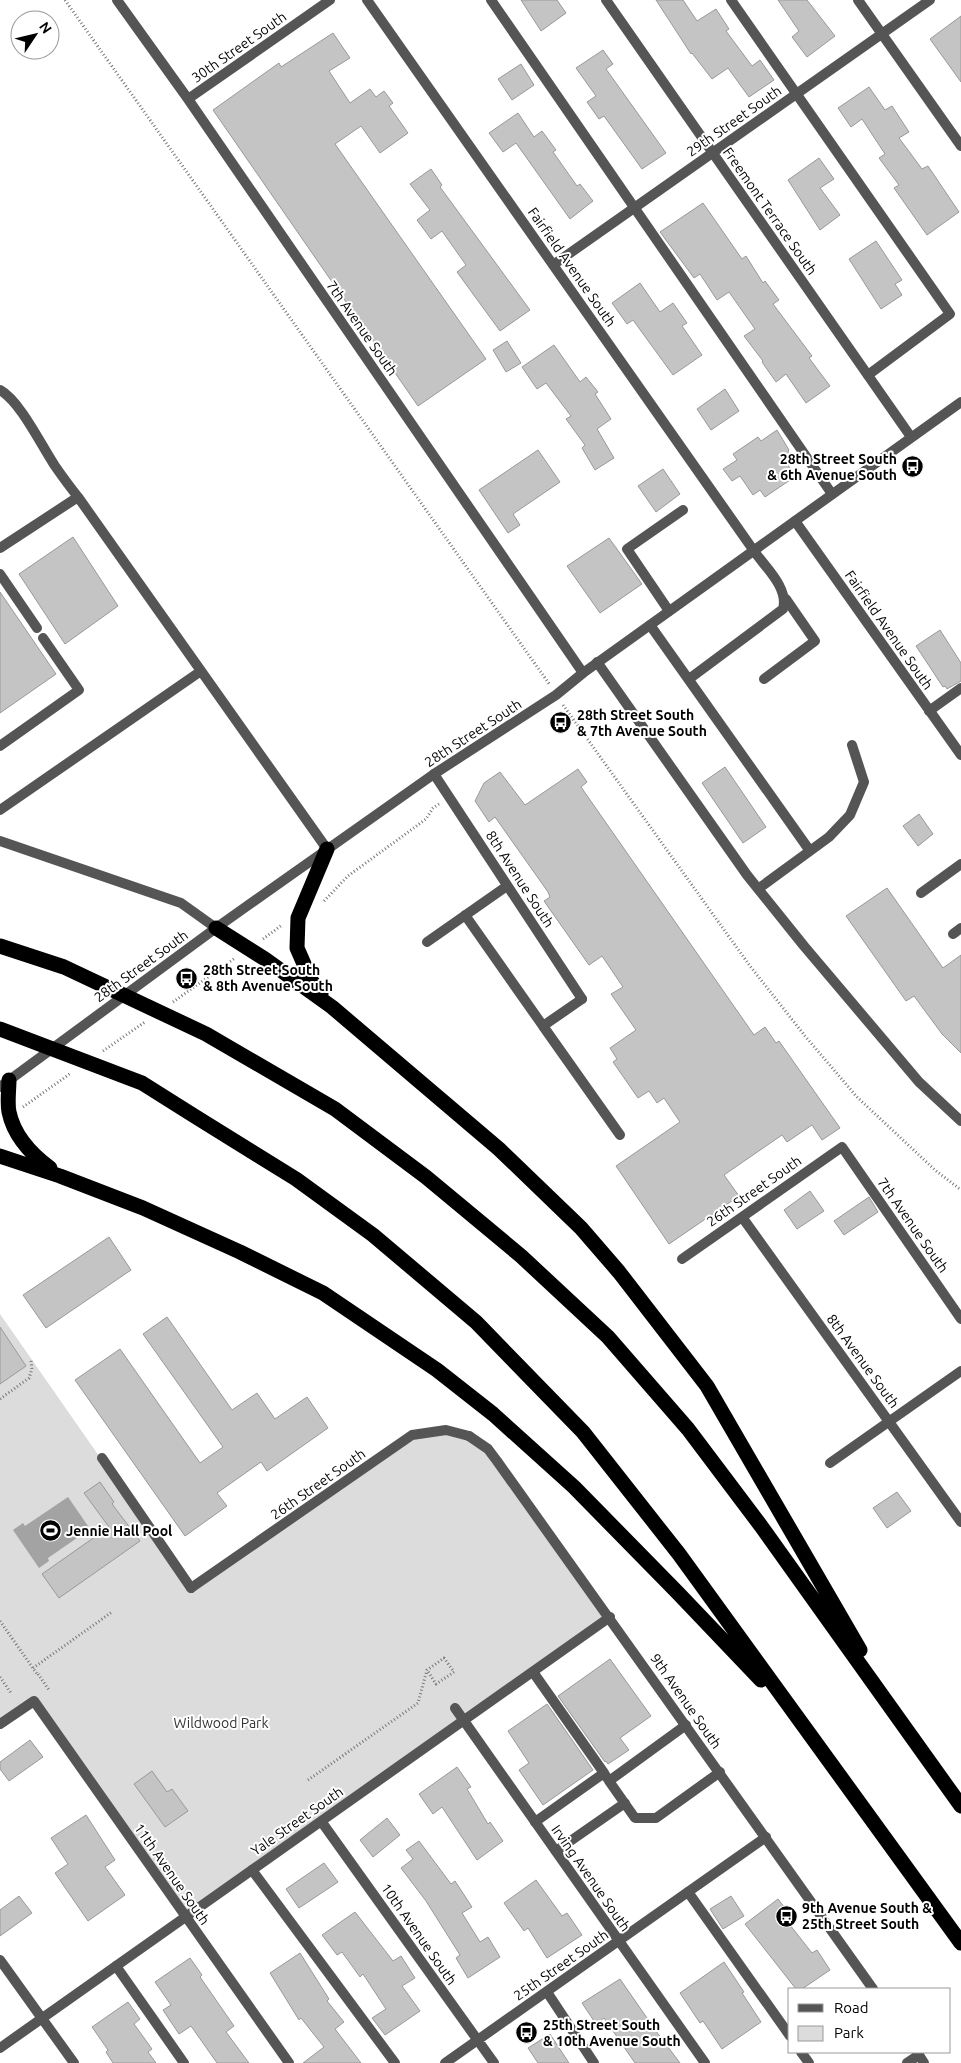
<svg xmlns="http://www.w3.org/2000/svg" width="961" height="2063" font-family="Ubuntu,sans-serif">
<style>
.green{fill:#dcdcdc}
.water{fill:#a3a3a3}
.building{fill:#c4c4c4;stroke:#999}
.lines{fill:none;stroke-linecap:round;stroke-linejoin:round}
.path{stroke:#777;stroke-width:3;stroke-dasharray:1 2.5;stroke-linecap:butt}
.service{stroke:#555;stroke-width:10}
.minor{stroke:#555;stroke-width:10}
.tertiary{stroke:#555;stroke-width:10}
.motorway{stroke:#000;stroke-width:15}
.labels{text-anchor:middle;stroke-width:4;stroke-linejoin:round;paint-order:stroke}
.street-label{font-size:14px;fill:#000;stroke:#fff}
.poi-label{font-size:14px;font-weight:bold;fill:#000;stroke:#fff;text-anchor:start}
.park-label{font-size:14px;fill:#333;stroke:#fff}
</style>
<rect width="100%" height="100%" fill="#fff"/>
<path class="green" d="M0,1314L191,1588L424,1432L475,1439L610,1617L186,1917L34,1701L0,1724Z"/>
<path class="water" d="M68,1497L90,1529L48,1558L49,1561L39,1568L13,1530L23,1523L25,1526Z"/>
<path class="building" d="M521,0H557L566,13L541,31Z
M656,0H683L697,21L716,9L729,29L726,31L752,66L760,60L774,80L749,97L728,68L712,79L692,53L691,54Z
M778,0H807L835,36L807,57L792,37L799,31Z
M961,16V82L930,39Z
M333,33L350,58L329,71L350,103L370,89L376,97L384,91L393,103L389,106L408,133L380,153L361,126L335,144L486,359L418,406L213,110L279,63L281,67Z
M603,50L613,64L606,69L666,153L642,169L604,116L599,119L587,102L596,96L576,68Z
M521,64L534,85L512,100L498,79Z
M869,87L885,110L892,106L909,132L899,138L922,169L928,166L959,212L927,235L894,188L899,185L879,158L885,154L862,119L851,127L838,108Z
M518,113L534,137L542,131L556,150L553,152L577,186L580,184L593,201L570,219L516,143L503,152L489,133Z
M819,158L834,179L820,188L840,215L820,230L788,180Z
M431,169L442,185L440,187L530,310L500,331L457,272L466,265L442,231L431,239L417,220L430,210L410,184Z
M703,203L742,259L746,256L763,283L765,281L779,300L773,304L812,356L809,358L830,386L806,403L786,374L776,382L762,362L763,361L744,336L755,329L729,292L717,300L700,274L694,278L660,232Z
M876,241L902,280L895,284L902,295L881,309L849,259Z
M640,283L660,312L673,303L687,323L682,326L702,355L673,375L633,320L627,324L612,303Z
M507,341L521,363L506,372L493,350Z
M554,345L580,382L586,377L598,392L595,394L611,419L597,429L614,458L595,470L582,448L585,445L566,419L571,416L546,383L537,389L522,367Z
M725,389L739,411L711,430L697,409Z
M777,430L789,450L788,451L793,460L787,464L796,476L765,497L760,490L753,495L740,476L732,481L723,469L737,460L733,454L758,437L761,441Z
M538,450L560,482L513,514L520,525L508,533L479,490Z
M663,469L680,494L656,512L638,486Z
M73,537L118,606L65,644L19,574Z
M609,538L642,584L600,613L567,566Z
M0,592L56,674L0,713Z
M940,630L961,663V681L947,689L945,686L943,687L916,646Z
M725,767L766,827L743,843L702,783Z
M578,769L587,782L581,787L754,1035L765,1027L776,1043L779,1041L840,1128L822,1140L812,1125L787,1142L782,1135L724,1175L739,1196L669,1244L616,1166L680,1122L664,1098L657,1103L649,1091L638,1098L613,1062L617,1059L610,1048L636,1030L611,994L623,987L602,956L589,965L544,901L550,897L548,892L495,817L489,822L475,801L484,783L500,772L525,805Z
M919,814L933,834L918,846L903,826Z
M887,888L943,968L961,955V1053L942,1034L914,996L906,1001L846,916Z
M810,1191L824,1211L797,1229L784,1210Z
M869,1197L878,1212L844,1235L834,1221Z
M109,1237L131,1270L46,1328L23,1295Z
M167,1317L232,1410L257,1393L275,1419L307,1397L328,1428L267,1471L261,1462L217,1493L227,1506L185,1536L75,1380L120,1349L200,1463L223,1447L143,1334Z
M0,1327L26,1366L0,1384Z
M100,1482L114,1502L112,1504L140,1541L59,1598L42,1574L109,1527L84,1493Z
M897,1492L911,1511L887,1528L873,1508Z
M610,1659L651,1716L620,1738L629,1750L608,1764L606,1761L605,1762L558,1696Z
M547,1704L593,1770L543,1805L519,1770L529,1763L508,1731Z
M30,1740L43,1757L9,1781L0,1769V1762Z
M457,1767L471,1787L467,1789L488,1824L490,1822L503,1841L477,1860L442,1807L433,1814L419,1794Z
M152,1771L167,1792L172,1789L188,1811L165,1827L134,1784Z
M86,1815L115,1860L105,1867L125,1895L88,1921L55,1873L68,1864L51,1838Z
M387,1818L400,1835L373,1857L360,1840Z
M419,1841L451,1884L455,1881L472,1907L462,1913L480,1942L488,1937L500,1957L468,1978L456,1958L460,1955L426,1901L401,1868L413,1859L406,1850Z
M324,1863L338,1882L299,1908L286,1889Z
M536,1880L562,1916L567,1913L582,1935L547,1958L528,1928L524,1931L504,1903Z
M19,1896L32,1913L0,1936V1910Z
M731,1896L744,1916L723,1929L710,1909Z
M778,1899L795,1921L790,1925L812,1953L817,1950L830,1970L802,1989H796L745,1924Z
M355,1912L393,1961L401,1956L415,1978L402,1986L420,2011L385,2035L372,2018L386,2009L363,1974L360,1977L342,1952L337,1955L322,1935Z
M300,1953L329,1999L327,2001L344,2022L335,2029L361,2063H303L324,2047L301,2018L299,2020L270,1973Z
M190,1958L202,1975L200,1977L234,2026L226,2032L249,2063H217L191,2026L179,2034L163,2010L171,2005L155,1982Z
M724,1962L744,1992L742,1993L761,2022L722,2049L703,2021L700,2023L680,1993Z
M620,1979L656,2031L680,2063H635L604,2018L596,2024L582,2003Z
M128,2002L140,2019L134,2024L152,2049L148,2052L156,2063H113L106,2052L108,2050L92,2027Z
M550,2034L569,2063H538L528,2048Z"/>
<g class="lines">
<path class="path" d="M65,0L550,685
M563,705L750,966L805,1036L857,1097L935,1170L961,1190
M324,901L348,876L426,819L433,808L439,804
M263,939L282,925
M173,1002L235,958
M103,1051L145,1022
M23,1107L71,1073
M0,1399L29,1378L32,1369L31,1360
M0,1621L37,1674
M33,1668L112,1612
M38,1674L49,1690
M0,1677L11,1693
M308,1780L418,1703L427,1670L444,1658L454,1672L436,1684L427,1670"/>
<path class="service" d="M491,0L832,494
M731,0L950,314L868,375
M0,390C20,401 41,445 55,466C62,476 70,487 78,497
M0,548L78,497L327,849
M0,574L37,628
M669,611L627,549L683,510
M650,625L810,851
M597,662L747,875L804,946L919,1082L961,1121
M689,679L783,609C789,588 765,567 754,551
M764,679L815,641L786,599
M929,711L961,688
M0,746L79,690L43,638
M0,810L201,671
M0,841L181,903L216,928
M758,889L829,837L850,815L864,782L852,745
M921,893L961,864
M465,915L543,1026L582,999
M953,934L961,928
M427,942L507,886
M543,1026L620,1135
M102,1458L191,1588
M533,1672L604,1773
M686,1725L609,1781L635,1818H656L720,1772
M535,1822L604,1773L607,1778
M556,1851L625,1803
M252,1870L395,2063
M688,1892L790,2036
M116,1966L184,2063
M547,1992L594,2063
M801,2052L809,2063"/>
<path class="minor" d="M117,0L188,99L583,673
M367,0L754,551
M606,0L911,437
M858,0L961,146
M188,99L330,0
M553,265L930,0
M795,521L961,755
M434,774L582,999
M742,1217L961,1522
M682,1259L842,1147L961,1319
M830,1463L961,1371
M191,1588L412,1435L446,1430L469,1436
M455,1708L705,2063
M0,1724L34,1701L289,2063
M321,1821L494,2063
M0,1960L74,2063
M0,2048L610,1617
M445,2063L766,1837
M907,2063L919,2055"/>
<path class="tertiary" d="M0,1087L216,928L434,774L556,695L583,673L961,402
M469,1436L488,1449L497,1461L873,1989
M917,2052L924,2063"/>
<path class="motorway" d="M216,928L265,959L332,1007L499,1149L581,1228L619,1272L707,1386L860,1650
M0,946L64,967L206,1034L335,1109L426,1177L521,1256L608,1337L688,1429L761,1526L961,1806
M321,994L311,980L297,948L298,918L327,849
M0,1029L142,1083L196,1117L296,1179L373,1235L476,1322L583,1432L679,1554L961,1943
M9,1080C9,1090 7,1102 9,1112C14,1136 31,1154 50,1168
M0,1156L60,1176L143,1208L240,1252L323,1293L437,1370L493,1414L574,1487L678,1593L761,1680"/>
</g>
<defs>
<symbol id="bus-disc" viewBox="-11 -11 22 22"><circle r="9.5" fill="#000" stroke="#fff"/><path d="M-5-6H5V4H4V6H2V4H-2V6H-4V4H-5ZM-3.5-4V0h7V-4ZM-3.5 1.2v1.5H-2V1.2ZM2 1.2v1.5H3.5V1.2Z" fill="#fff"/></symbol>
<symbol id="stadium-disc" viewBox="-11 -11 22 22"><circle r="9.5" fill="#000" stroke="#fff"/><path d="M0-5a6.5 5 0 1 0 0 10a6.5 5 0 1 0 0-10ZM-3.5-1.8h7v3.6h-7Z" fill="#fff"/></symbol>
</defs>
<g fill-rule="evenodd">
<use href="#bus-disc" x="900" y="454" width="25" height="25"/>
<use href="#bus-disc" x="548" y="710" width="25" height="25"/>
<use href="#bus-disc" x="174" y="966" width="25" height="25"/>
<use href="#stadium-disc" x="38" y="1518" width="25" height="25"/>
<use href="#bus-disc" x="774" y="1904" width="25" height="25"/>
<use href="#bus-disc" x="514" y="2020" width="25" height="25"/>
</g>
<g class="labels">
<g class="street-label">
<text transform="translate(239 47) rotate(-35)" y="5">30th Street South</text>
<text transform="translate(734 121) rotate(-35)" y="5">29th Street South</text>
<text transform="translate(770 211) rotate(55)" y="5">Freemont Terrace South</text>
<text transform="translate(572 267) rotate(55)" y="5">Fairfield Avenue South</text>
<text transform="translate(362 328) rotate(55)" y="5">7th Avenue South</text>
<text transform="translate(889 630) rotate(55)" y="5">Fairfield Avenue South</text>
<text transform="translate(473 733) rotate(-33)" y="5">28th Street South</text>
<text transform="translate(520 879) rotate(57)" y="5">8th Avenue South</text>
<text transform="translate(141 966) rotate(-36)" y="5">28th Street South</text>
<text transform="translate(754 1191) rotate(-35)" y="5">26th Street South</text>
<text transform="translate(913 1225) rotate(55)" y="5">7th Avenue South</text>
<text transform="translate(863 1361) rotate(54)" y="5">8th Avenue South</text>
<text transform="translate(318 1484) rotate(-35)" y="5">26th Street South</text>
<text transform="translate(686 1701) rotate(55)" y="5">9th Avenue South</text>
<text transform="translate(297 1821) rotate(-35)" y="5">Yale Street South</text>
<text transform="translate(172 1874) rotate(55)" y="5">11th Avenue South</text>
<text transform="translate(591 1878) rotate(55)" y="5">Irving Avenue South</text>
<text transform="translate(419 1934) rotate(55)" y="5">10th Avenue South</text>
<text transform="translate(561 1965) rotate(-35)" y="5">25th Street South</text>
</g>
<g class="poi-label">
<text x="897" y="464" text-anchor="end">28th Street South<tspan x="897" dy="16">&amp; 6th Avenue South</tspan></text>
<text x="577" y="720">28th Street South<tspan x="577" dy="16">&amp; 7th Avenue South</tspan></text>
<text x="203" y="975">28th Street South<tspan x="203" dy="16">&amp; 8th Avenue South</tspan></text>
<text x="66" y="1536">Jennie Hall Pool</text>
<text x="802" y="1913">9th Avenue South &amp;<tspan x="802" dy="16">25th Street South</tspan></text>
<text x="543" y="2030">25th Street South<tspan x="543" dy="16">&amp; 10th Avenue South</tspan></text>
</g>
<g class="park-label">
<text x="221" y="1728">Wildwood Park</text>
</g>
</g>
<rect x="788" y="1988" width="162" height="65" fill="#ffffff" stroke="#999999"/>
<rect x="798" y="2004" width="25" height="8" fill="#555555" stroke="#999999"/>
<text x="834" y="2013" font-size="15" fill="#000000">Road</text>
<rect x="798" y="2026" width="25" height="15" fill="#dcdcdc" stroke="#999999"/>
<text x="834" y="2038" font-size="15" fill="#000000">Park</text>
<g transform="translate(35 35) rotate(55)"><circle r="24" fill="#ffffff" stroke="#999999"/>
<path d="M0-4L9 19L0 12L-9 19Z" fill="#000000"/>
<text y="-8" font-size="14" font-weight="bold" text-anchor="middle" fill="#000000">N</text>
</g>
</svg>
